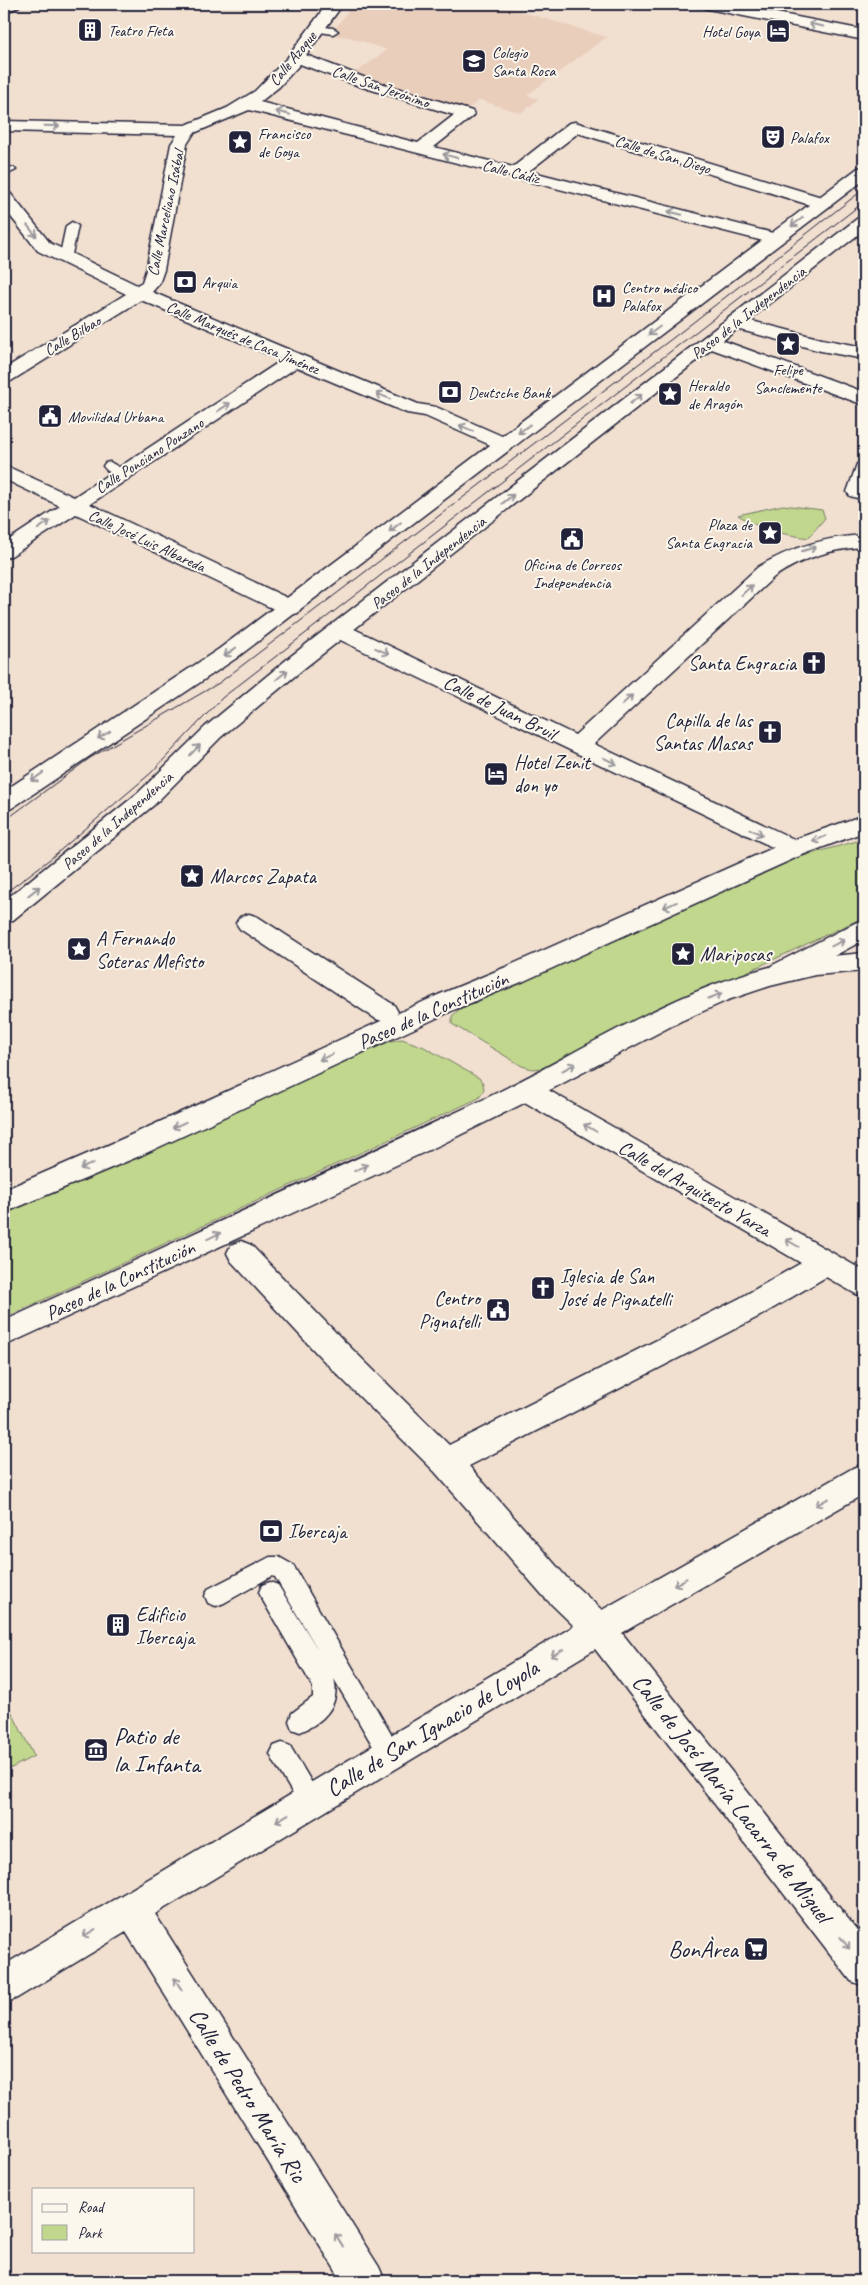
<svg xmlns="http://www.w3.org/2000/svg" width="868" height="2285" font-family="Caveat,sans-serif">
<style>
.built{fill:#eacebc}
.green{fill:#c1d78d;stroke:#727c64}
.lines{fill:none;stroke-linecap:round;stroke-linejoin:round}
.lane-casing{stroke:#22223b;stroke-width:3}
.street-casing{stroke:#22223b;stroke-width:3}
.secondary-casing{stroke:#22223b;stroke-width:3}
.primary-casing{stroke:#22223b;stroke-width:3}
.lane{fill:#fbf7ec;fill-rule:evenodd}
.street{fill:#fbf7ec;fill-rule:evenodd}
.secondary{fill:#fbf7ec;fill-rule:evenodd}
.primary{fill:#fbf7ec;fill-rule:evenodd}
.tram{stroke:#22223b;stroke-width:1}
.oneway{stroke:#99979c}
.labels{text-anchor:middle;stroke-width:4;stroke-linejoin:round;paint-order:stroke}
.far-poi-label{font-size:16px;fill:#22223b;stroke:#fbf7ec;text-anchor:start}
.far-street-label{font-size:16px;fill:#22223b;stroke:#fbf7ec}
.poi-label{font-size:20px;fill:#22223b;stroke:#fbf7ec;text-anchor:start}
.street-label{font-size:20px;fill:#22223b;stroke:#fbf7ec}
.near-street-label{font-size:24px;fill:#22223b;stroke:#fbf7ec}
.near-poi-label{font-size:24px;fill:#22223b;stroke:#fbf7ec;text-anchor:start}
</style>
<rect width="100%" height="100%" fill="#f1dfd0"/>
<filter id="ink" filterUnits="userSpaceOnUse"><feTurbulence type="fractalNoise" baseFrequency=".02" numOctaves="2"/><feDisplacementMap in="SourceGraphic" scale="10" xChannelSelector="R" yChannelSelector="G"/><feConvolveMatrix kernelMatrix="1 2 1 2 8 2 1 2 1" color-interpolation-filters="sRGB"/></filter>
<g filter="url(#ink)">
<path class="built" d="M388,4H495L607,37L527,95L539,99L521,113L480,100L464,111L352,75L387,50L349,37L331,35L352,5L374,9L378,6L384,8Z"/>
<path class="green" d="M783,505L822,510L825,518L808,538C778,533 764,531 738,515Z
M864,839V917L543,1068L532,1069L522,1066L452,1024V1016L460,1009L800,857Z
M402,1039L424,1047L479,1078L483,1083L484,1090L479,1098L4,1318V1214L391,1041Z
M5,1699L34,1756L4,1772V1700Z"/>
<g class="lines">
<defs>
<path id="lane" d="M317,26L333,28L338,31L333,34L313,31L312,29Z
M4,166L14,168L16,170L10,173L4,172Z
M72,222L78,226L71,259L65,263L59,259L66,226Z
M110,462L129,473L127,476C118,478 108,473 103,466L105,463Z
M270,1557H279L293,1565L398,1746L402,1754L398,1762L390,1765L382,1762L334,1679C341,1705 323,1723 300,1732L292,1729L289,1721L292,1713L313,1697V1687L262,1599L259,1592L262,1585L270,1582L278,1585L318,1650L275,1577L272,1576L224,1603L216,1606L208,1603L205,1596L208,1589Z
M282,1743L290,1746L318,1793L322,1801L318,1809L310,1813L302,1809L274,1762L270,1754L274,1746Z"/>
<path id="street" d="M327,4H343L306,55L371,80L472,111L474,114L472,117L434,147L513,167L569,123L575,122L828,199L831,203L828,207H816L578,133L529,171L781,235L784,239L781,243L775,244L249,110L194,133L187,144L164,270L159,284L152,292L418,404L436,407L511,440L514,444L511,448L504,450L497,448L425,416L407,413L297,367L90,504L298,603L301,608L298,613L290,615L282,613L76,514L11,556L4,558V543L60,506L4,479V465L74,497L282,360L141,300L11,381L4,383V369L126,294L38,251L4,208V192L10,193L50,243L137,285L142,282L146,270L171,144L177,135L4,131V121L186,125L227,108L255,91L288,57ZM300,64L359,86L454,115L418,143L260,102L279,87Z
M700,4H730L864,30V40L708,9L703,7Z
M736,317L822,339L864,347V359L821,351L729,327L727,323L729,319Z
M716,338L864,392V405L709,348L707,344L709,340Z
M864,462V496L857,498L850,496L847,492L857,464Z
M864,535V547C830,549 803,558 774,577L594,744L802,843L805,849L802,855L793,857L332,636L329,631L332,626L340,624L348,626L575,735L758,567C792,547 825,537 864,535Z
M249,914L258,917L394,1005L398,1012L394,1019L385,1022L376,1019L240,929L236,923L240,917Z
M864,920V940L789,980L780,982L771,980L767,973L771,966L855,923Z
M526,1080L536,1083L864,1271V1297L854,1293L826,1277L760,1316L469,1466L567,1578L602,1610L853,1468L864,1464V1494L622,1633L864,1939V1986L851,1981L595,1649L155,1914L379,2267L385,2281H342L126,1932L17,1998L4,2003V1965L574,1626L545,1598L435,1472L322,1359L231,1261L227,1253L231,1245L241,1241L251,1245L344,1341L449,1445L740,1298L801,1263L516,1097L513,1090L516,1083Z"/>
<path id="secondary" d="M4,4H21L18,7L4,13Z
M864,167V180L235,659L12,808L4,810V791L219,649L858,168Z
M864,217V230L307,666L221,737L154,805L13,920L4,923V901L138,793L205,727L291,656L858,218Z"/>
<path id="primary" d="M864,815V832L802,855L524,981L456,1009L142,1155L4,1213V1190L122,1139L438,995L506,967L784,843Z
M864,953V971L815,975L770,986L728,1000L681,1021L546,1092L442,1144L4,1346V1321C161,1248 319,1177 476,1103C572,1058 662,995 766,968C799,959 831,956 864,953Z"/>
</defs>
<use href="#lane" class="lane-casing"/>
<use href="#street" class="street-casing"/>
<use href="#secondary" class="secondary-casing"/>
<use href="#primary" class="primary-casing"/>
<use href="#lane" class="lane"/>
<use href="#street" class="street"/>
<use href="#secondary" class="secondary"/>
<use href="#primary" class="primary"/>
<path class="tram" d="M4,821L90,758L219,683L682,331L864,189
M4,894L50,859L151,773L222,698L864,202"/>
</g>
<defs><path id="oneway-shaft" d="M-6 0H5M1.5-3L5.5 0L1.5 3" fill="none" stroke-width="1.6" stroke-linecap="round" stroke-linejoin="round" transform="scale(1.25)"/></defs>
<g class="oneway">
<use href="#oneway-shaft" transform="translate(816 25) rotate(-169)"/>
<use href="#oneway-shaft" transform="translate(283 113) rotate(-166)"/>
<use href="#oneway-shaft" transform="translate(52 126) rotate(1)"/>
<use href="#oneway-shaft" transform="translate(450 156) rotate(-165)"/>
<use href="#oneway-shaft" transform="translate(675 213) rotate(-166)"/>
<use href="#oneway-shaft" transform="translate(797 222) rotate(143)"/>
<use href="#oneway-shaft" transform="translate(32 231) rotate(51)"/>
<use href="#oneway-shaft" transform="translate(654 331) rotate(143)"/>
<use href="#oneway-shaft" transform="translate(383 396) rotate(-157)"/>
<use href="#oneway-shaft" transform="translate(636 399) rotate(-38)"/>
<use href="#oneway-shaft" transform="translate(224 407) rotate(-33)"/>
<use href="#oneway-shaft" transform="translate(466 428) rotate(-157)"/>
<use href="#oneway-shaft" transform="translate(524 429) rotate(143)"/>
<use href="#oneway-shaft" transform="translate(508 499) rotate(-38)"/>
<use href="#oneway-shaft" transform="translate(44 525) rotate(-34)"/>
<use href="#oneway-shaft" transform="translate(395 527) rotate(142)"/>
<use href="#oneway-shaft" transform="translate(809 549) rotate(-17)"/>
<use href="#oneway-shaft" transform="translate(747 590) rotate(-43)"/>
<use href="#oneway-shaft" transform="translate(382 651) rotate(25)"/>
<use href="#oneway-shaft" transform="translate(230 652) rotate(144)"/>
<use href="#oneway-shaft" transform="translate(282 675) rotate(-39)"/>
<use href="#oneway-shaft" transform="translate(627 700) rotate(-43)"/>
<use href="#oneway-shaft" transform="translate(104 735) rotate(150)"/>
<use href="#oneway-shaft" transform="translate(195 750) rotate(-46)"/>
<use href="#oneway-shaft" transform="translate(610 761) rotate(26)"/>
<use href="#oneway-shaft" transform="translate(37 777) rotate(144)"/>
<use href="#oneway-shaft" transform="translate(756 832) rotate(26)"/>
<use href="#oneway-shaft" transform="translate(819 839) rotate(158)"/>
<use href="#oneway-shaft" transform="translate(34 891) rotate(-38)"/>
<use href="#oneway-shaft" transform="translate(670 905) rotate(156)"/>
<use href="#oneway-shaft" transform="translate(838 943) rotate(-27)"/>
<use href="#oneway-shaft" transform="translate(715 996) rotate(-21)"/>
<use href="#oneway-shaft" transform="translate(326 1057) rotate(155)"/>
<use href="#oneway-shaft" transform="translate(569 1067) rotate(-28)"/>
<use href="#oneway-shaft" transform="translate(179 1125) rotate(155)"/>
<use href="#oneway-shaft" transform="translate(590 1128) rotate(-150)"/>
<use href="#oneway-shaft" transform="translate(87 1166) rotate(157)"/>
<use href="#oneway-shaft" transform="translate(361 1168) rotate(-25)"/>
<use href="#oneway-shaft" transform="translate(214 1236) rotate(-25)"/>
<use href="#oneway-shaft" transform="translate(792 1243) rotate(-150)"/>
<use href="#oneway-shaft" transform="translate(822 1502) rotate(151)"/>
<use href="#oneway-shaft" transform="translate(680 1582) rotate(151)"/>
<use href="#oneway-shaft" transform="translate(557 1653) rotate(150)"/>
<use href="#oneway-shaft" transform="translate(282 1818) rotate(149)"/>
<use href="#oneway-shaft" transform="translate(89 1933) rotate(149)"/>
<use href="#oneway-shaft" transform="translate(845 1943) rotate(52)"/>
<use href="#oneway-shaft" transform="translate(178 1984) rotate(-122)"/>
<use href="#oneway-shaft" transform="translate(339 2240) rotate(-122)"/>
</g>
</g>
<defs>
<symbol id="building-square" viewBox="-11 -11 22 22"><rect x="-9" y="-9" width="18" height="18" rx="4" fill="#22223b" stroke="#fbf7ec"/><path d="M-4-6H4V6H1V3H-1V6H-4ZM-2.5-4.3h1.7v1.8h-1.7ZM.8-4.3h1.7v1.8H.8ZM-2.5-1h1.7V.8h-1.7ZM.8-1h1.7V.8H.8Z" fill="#fff"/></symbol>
<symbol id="hotel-square" viewBox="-11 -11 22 22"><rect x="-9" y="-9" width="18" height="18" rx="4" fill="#22223b" stroke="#fbf7ec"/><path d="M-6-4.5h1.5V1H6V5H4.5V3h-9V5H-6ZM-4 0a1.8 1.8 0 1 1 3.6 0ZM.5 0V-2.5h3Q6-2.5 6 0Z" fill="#fff"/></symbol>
<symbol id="school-square" viewBox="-11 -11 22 22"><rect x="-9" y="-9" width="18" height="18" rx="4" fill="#22223b" stroke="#fbf7ec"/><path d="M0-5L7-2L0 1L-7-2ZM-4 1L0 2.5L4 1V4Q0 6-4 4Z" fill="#fff"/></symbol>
<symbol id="theatre-square" viewBox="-11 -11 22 22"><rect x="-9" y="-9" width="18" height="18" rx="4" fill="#22223b" stroke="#fbf7ec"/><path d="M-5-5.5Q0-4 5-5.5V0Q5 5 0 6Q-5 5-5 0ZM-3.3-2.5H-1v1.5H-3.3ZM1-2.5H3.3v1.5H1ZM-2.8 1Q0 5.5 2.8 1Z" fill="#fff"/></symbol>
<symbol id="sight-square" viewBox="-11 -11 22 22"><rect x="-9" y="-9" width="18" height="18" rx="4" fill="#22223b" stroke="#fbf7ec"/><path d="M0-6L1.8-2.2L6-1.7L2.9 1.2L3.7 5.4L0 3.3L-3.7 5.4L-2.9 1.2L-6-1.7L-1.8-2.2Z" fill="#fff"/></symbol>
<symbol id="bank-square" viewBox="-11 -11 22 22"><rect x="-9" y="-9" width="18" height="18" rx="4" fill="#22223b" stroke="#fbf7ec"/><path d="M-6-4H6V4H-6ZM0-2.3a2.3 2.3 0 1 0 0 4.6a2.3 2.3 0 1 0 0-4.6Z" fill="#fff"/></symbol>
<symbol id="hospital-square" viewBox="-11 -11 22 22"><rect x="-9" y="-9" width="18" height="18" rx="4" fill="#22223b" stroke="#fbf7ec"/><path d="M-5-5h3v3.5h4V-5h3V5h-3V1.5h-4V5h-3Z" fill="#fff"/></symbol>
<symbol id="civic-square" viewBox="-11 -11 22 22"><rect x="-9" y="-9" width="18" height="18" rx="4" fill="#22223b" stroke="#fbf7ec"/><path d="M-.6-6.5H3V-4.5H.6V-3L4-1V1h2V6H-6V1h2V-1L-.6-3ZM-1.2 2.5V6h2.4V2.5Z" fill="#fff"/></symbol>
<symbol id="church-square" viewBox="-11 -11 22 22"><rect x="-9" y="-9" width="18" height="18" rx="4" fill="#22223b" stroke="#fbf7ec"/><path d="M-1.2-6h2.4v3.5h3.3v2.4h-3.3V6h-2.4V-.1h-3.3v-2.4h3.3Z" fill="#fff"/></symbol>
<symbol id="museum-square" viewBox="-11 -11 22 22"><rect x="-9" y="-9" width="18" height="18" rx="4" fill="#22223b" stroke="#fbf7ec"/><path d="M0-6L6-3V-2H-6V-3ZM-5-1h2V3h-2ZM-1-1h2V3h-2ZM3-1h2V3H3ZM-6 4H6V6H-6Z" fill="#fff"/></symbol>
<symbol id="supermarket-square" viewBox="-11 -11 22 22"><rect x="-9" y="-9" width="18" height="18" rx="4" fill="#22223b" stroke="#fbf7ec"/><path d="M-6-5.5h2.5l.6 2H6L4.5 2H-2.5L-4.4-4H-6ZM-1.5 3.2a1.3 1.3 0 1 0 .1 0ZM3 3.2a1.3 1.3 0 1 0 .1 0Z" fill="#fff"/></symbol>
</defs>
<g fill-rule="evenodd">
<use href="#building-square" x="76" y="16" width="28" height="28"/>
<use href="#hotel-square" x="764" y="17" width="28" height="28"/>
<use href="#school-square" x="460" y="47" width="28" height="28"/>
<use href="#theatre-square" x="759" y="123" width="28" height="28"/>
<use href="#sight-square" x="226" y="128" width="28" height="28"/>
<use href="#bank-square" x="171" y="268" width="28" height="28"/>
<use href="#hospital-square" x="590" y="282" width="28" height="28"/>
<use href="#sight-square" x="774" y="330" width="28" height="28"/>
<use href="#bank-square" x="436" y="378" width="28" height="28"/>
<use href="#sight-square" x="656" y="380" width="28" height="28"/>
<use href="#civic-square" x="36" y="402" width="28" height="28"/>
<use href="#sight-square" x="756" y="519" width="28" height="28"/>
<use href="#civic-square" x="558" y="525" width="28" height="28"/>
<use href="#church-square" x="800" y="649" width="28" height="28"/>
<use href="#church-square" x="756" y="718" width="28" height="28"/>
<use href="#hotel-square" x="482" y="760" width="28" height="28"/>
<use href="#sight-square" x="178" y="862" width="28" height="28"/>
<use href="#sight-square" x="65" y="935" width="28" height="28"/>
<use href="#sight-square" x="669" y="940" width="28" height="28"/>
<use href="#church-square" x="529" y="1274" width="28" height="28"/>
<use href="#civic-square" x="484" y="1296" width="28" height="28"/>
<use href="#bank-square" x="257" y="1517" width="28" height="28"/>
<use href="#building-square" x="104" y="1611" width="28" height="28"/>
<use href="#museum-square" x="82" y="1736" width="28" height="28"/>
<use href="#supermarket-square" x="742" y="1935" width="28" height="28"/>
</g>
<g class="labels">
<g class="far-poi-label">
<text x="108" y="36">Teatro Fleta</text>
<text x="760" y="37" text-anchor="end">Hotel Goya</text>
<text x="492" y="58">Colegio<tspan x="492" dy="18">Santa Rosa</tspan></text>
<text x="258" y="139">Francisco<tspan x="258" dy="18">de Goya</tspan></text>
<text x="790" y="143">Palafox</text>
<text x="202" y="288">Arquia</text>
<text x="622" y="293">Centro médico<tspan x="622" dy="18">Palafox</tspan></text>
<text x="788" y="375" text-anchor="middle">Felipe<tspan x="788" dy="18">Sanclemente</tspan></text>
<text x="688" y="391">Heraldo<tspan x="688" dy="18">de Aragón</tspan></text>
<text x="468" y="398">Deutsche Bank</text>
<text x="68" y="422">Movilidad Urbana</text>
<text x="752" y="530" text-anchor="end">Plaza de<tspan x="752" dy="18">Santa Engracia</tspan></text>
<text x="572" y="570" text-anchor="middle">Oficina de Correos<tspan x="572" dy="18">Independencia</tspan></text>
</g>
<g class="far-street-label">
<text transform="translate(292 58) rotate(-51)" y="6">Calle Azoque</text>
<text transform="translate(381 86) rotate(19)" y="6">Calle San Jerónimo</text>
<text transform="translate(663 154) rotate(17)" y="6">Calle de San Diego</text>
<text transform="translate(511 171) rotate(14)" y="6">Calle Cádiz</text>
<text transform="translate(165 213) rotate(-78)" y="6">Calle Marceliano Isábal</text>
<text transform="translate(748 312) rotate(-38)" y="6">Paseo de la Independencia</text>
<text transform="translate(72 335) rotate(-31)" y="6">Calle Bilbao</text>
<text transform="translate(243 337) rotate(23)" y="6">Calle Marqués de Casa Jiménez</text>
<text transform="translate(149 455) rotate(-33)" y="6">Calle Ponciano Ponzano</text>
<text transform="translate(147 540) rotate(25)" y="6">Calle José Luis Albareda</text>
<text transform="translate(428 562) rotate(-38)" y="6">Paseo de la Independencia</text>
<text transform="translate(117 820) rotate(-41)" y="6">Paseo de la Independencia</text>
</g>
<g class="poi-label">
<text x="796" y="670" text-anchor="end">Santa Engracia</text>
<text x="752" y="727" text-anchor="end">Capilla de las<tspan x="752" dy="23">Santas Masas</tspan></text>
<text x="514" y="769">Hotel Zenit<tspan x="514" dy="23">don yo</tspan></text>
<text x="210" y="883">Marcos Zapata</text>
<text x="96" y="945">A Fernando<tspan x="96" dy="23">Soteras Mefisto</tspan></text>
<text x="700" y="961">Mariposas</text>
<text x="560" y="1283">Iglesia de San<tspan x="560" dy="23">José de Pignatelli</tspan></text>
<text x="480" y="1305" text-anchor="end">Centro<tspan x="480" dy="23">Pignatelli</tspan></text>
<text x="288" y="1538">Ibercaja</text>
<text x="136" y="1621">Edificio<tspan x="136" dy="23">Ibercaja</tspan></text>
</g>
<g class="street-label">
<text transform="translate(500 707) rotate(26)" y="7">Calle de Juan Bruil</text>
<text transform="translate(433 1010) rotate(-24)" y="7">Paseo de la Constitución</text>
<text transform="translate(695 1188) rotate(30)" y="7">Calle del Arquitecto Yarza</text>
<text transform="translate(120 1280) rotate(-25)" y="7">Paseo de la Constitución</text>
</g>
<g class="near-street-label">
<text transform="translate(432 1728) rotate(-31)" y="8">Calle de San Ignacio de Loyola</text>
<text transform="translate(732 1798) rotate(52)" y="8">Calle de José María Lacarra de Miguel</text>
<text transform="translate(248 2095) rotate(58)" y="8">Calle de Pedro María Ric</text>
</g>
<g class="near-poi-label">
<text x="114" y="1744">Patio de<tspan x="114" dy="28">la Infanta</tspan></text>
<text x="738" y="1957" text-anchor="end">BonÀrea</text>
</g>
</g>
<rect width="868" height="2285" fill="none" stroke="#fbf7ec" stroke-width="20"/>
<rect x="10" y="10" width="848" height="2265" fill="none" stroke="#22223b" stroke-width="2" filter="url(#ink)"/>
<rect x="32" y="2188" width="162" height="65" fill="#fbf7ec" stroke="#a4a2a5"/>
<rect x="42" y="2204" width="25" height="8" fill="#fbf7ec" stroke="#a4a2a5"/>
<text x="78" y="2212" font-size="15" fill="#22223b">Road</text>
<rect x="42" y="2225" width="25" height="15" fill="#c1d78d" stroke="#a4a2a5"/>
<text x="78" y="2238" font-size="15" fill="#22223b">Park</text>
</svg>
